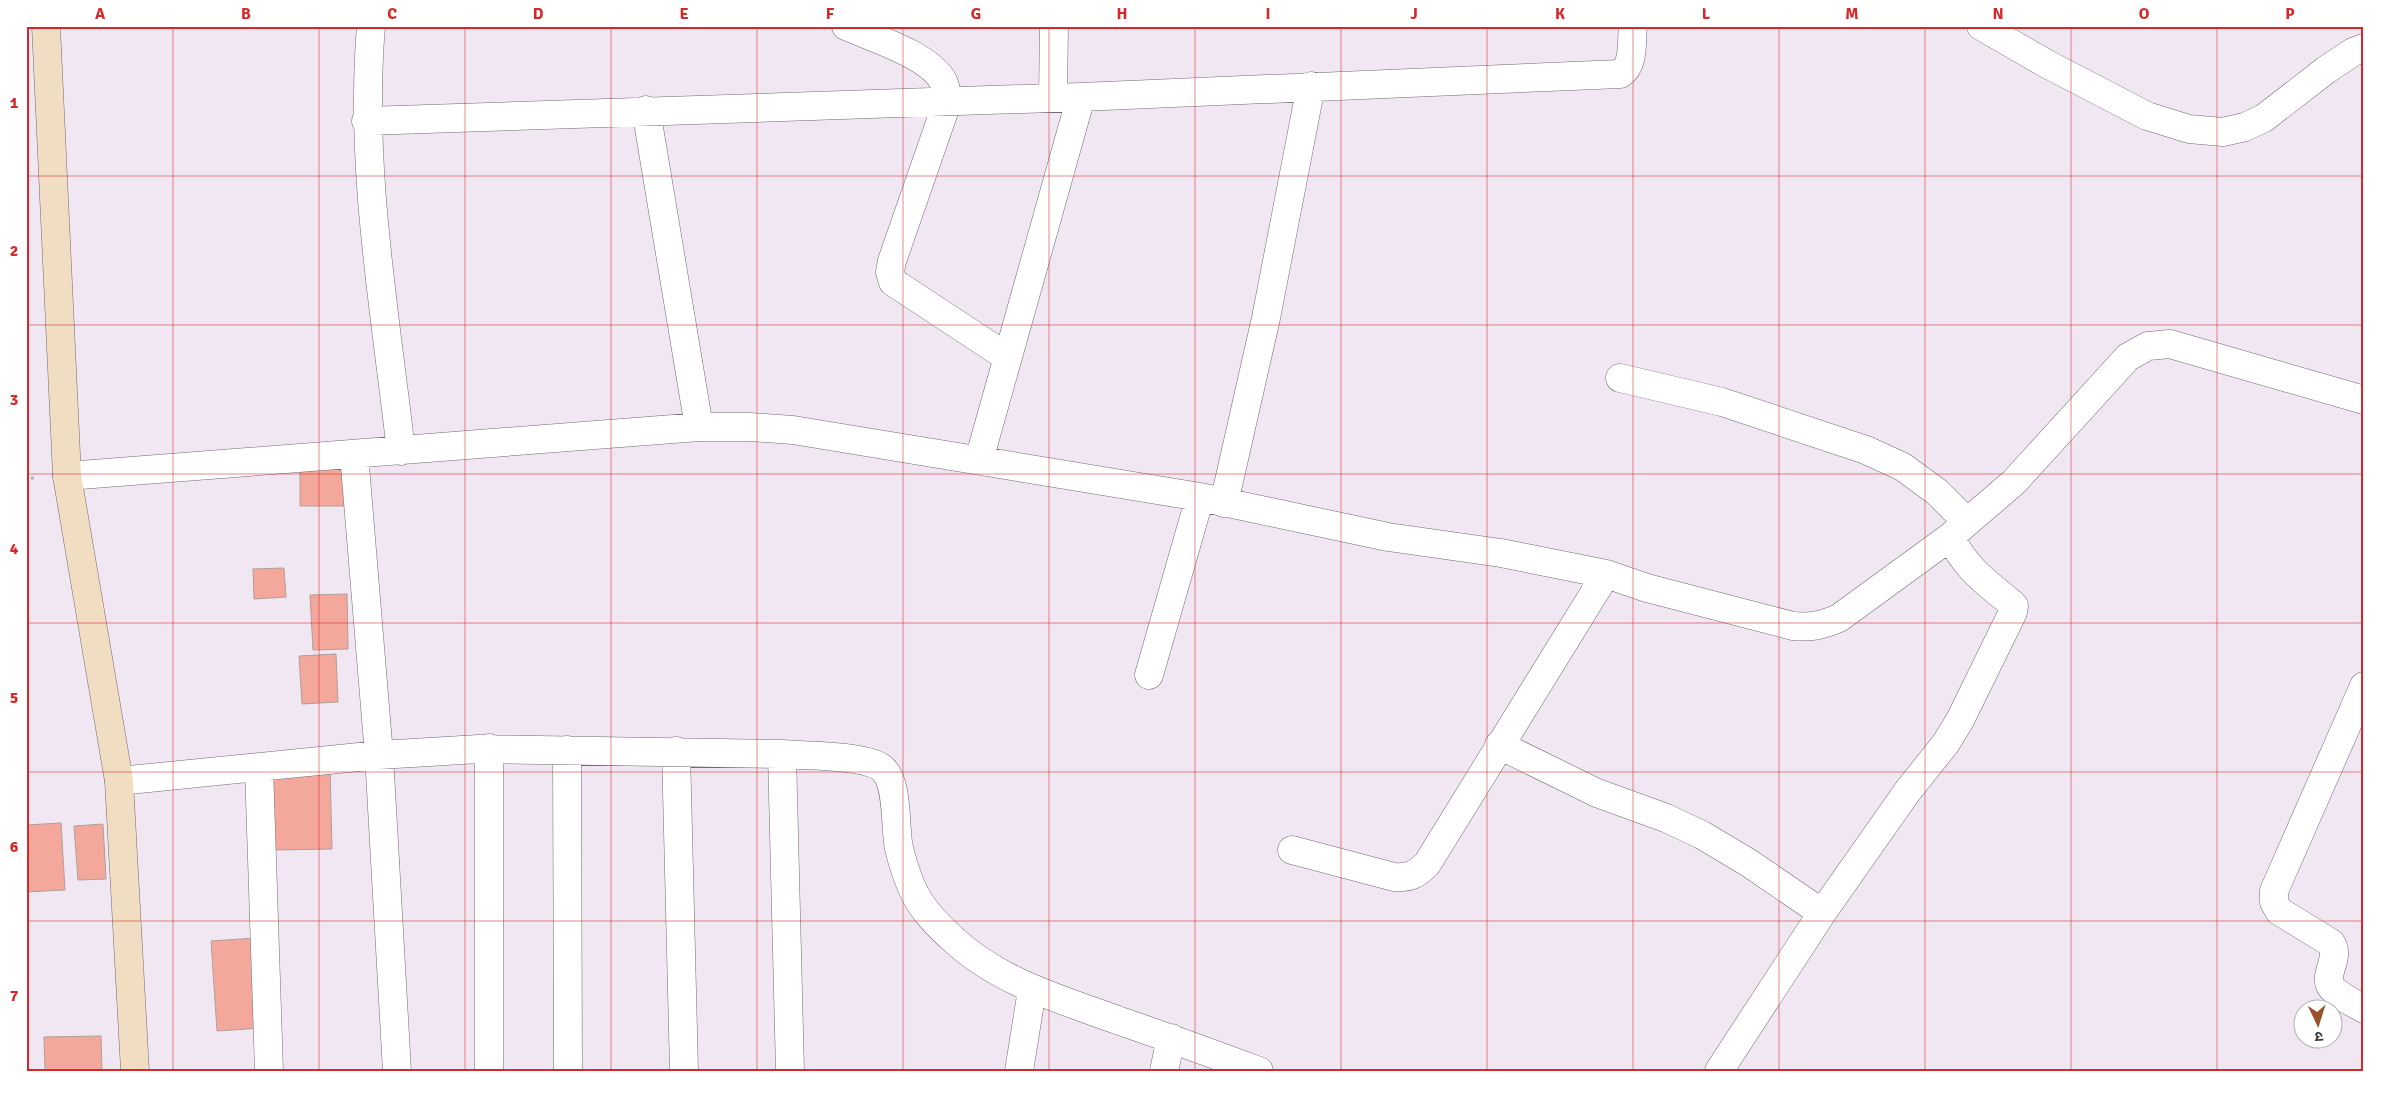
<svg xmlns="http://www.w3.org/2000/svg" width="2390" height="1097" font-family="Signika,'Noto Sans Devanagari',sans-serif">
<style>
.building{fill:#f4a89b;stroke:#af9f9c}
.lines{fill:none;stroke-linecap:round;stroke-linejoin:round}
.street-casing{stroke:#726974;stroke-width:29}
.secondary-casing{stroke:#726974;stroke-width:29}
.path{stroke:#aea7b0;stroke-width:3;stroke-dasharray:2.5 2.5;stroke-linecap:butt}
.street{stroke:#fff;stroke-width:28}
.secondary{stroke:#f1ddc1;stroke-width:28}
.grid{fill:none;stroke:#d62828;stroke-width:1;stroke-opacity:0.55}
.neatline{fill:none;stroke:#d62828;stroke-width:2}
.grid-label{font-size:16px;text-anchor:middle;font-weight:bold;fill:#d62828}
</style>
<rect width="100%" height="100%" fill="#f1e7f3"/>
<path class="building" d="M348,467V506H300V468Z
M284,568L286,597L254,599L253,569Z
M347,594L348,649L313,650L310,595Z
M336,654L338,702L302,704L299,656Z
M330,766L332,849L272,850L271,767Z
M61,823L65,890L26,892V825Z
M103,824L106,879L78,880L74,826Z
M255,938L262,1028L217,1031L211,941Z
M101,1036L102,1071H45L44,1037Z"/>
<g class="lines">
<defs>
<path id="street" d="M371,26C359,168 385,310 401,451
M846,26C873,38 929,55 943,81C946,87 947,94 948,100L892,261L890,272L893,282L1007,357
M1981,26L2047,64L2147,116L2189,129L2223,132L2245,127L2264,118L2326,70L2353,52L2364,48
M1053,97L1054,26
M646,110L699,427
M366,121L1081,97L1620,74C1635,65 1631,42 1633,26
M1620,378L1722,402L1866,450L1903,467L1937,492L1967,522
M354,454L379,755L397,1071
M979,460L1081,97
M67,476L699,427H750L793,430L1200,497L1388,537L1501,553L1606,574L1647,588L1793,626C1810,628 1823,625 1839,618L1950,537L2014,482L2128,357L2148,346L2170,344L2364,400
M1224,503L1266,318L1311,86
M1149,675L1200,497
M2364,686L2274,891V902L2279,911L2331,943C2342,959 2319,978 2334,990C2342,998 2354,1003 2364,1009
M1499,745L1597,793L1666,818L1702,835L1749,863L1822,913
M489,748V1071
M567,750L568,1071
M676,751L684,1071
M782,754L790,1071
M259,768L269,1071
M119,781L379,755L479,749L782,754C806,756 858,755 879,766C900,778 894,828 899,848C902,861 907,876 912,888C921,909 938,926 955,941C1001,983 1063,1000 1120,1021C1167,1037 1213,1054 1259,1071
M1292,850L1394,877C1409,878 1416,875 1427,864L1606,574
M1019,1071L1032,990
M1164,1071L1171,1038
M1719,1071L1822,913L1907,792L1946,743L1960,720L2013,612L2014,606L2010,602C1983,580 1967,569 1950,537"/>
<path id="secondary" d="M46,26L67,476L119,781L135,1071"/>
</defs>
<use href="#street" class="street-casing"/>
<use href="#secondary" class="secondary-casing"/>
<path class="path" d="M26,478H36"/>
<use href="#street" class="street"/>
<use href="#secondary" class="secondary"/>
</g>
<path class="grid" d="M173,26V1071M319,26V1071M465,26V1071M611,26V1071M757,26V1071M903,26V1071M1049,26V1071M1195,26V1071M1341,26V1071M1487,26V1071M1633,26V1071M1779,26V1071M1925,26V1071M2071,26V1071M2217,26V1071M26,176H2364M26,325H2364M26,474H2364M26,623H2364M26,772H2364M26,921H2364"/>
<rect width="2390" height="1097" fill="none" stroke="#ffffff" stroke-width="55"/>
<g transform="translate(2318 1024) rotate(176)"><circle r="24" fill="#ffffff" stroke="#b0afb0"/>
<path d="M0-4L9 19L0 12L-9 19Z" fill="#99532a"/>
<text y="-8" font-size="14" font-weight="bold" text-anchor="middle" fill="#39363a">उ</text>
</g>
<rect x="28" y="28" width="2334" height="1042" class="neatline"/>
<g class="grid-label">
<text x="100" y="19">A</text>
<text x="246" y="19">B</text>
<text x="392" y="19">C</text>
<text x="538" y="19">D</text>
<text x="684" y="19">E</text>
<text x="830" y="19">F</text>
<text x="976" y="19">G</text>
<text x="1122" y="19">H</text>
<text x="1268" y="19">I</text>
<text x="1414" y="19">J</text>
<text x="1560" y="19">K</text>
<text x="1706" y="19">L</text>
<text x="1852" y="19">M</text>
<text x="1998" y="19">N</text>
<text x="2144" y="19">O</text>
<text x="2290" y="19">P</text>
<text x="14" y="108">1</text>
<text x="14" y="256">2</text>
<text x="14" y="405">3</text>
<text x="14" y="554">4</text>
<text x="14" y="703">5</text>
<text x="14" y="852">6</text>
<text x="14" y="1001">7</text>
</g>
</svg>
